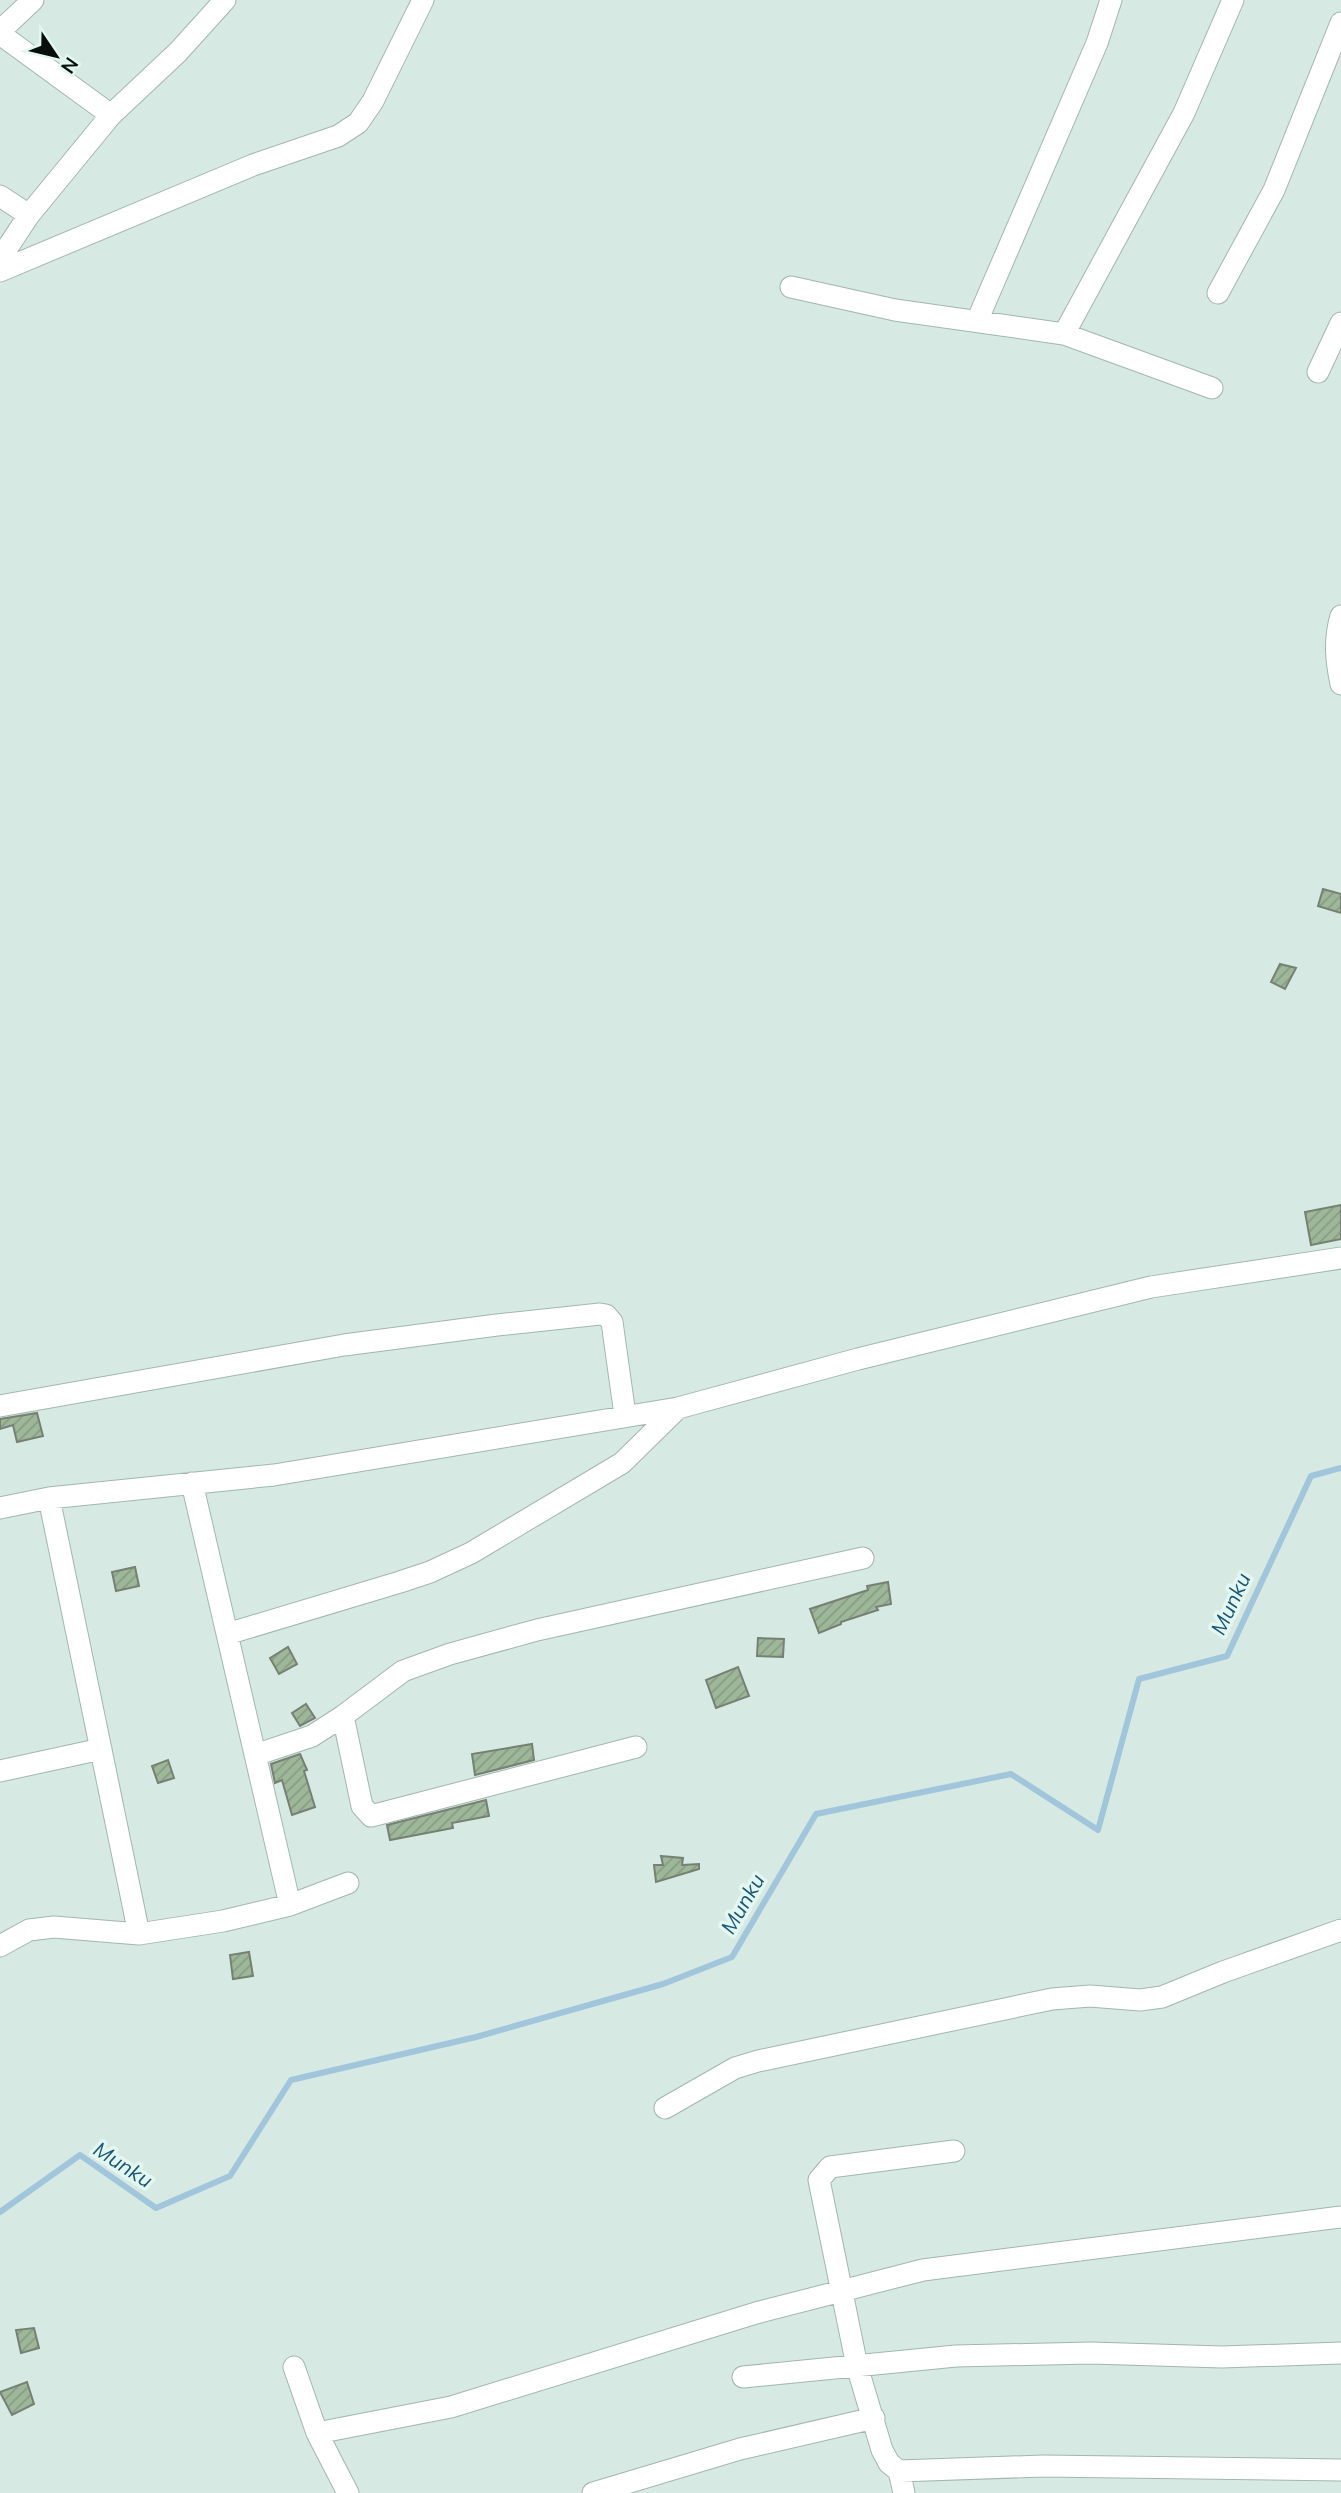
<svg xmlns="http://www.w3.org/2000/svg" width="1341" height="2493" font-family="Mulish,sans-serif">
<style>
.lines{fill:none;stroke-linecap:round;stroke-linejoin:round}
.stream{stroke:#a1c5db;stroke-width:6}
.building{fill:url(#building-hatch);stroke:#768174;stroke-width:2}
.minor-casing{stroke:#a2b6af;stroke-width:23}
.minor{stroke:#fff;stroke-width:21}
.labels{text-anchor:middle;stroke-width:7;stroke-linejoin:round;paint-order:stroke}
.water-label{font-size:21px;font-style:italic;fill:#1a5776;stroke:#e3f7f0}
</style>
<defs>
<pattern id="building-hatch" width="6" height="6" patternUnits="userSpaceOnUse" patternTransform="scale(1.75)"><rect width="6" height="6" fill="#9eb799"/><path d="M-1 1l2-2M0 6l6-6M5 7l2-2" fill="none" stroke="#879c83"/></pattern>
</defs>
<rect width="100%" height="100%" fill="#d6eae3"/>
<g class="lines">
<path class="stream" d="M0,2212L80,2155L156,2208L230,2176L291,2080L476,2037L663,1984L732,1957L816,1814L1011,1774L1098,1830L1139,1679L1227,1656L1311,1476L1341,1468"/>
</g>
<path class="building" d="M1323,889L1341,894V913L1318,906Z
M1280,964L1296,968L1285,989L1271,982Z
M1341,1205V1239L1311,1245L1305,1212Z
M37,1413L43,1436L17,1442L13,1425L0,1429V1419Z
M135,1567L139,1586L116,1591L112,1572Z
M888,1582L891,1604L876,1607L878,1610L841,1622V1624L819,1633L810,1609L868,1590L867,1586Z
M758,1638L784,1639L783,1657L757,1656Z
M288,1647L297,1664L279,1674L270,1658Z
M738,1667L749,1696L716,1708L706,1680Z
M306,1704L315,1718L300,1726L292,1713Z
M532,1744L534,1760L475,1775L472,1754Z
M300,1754L307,1770L304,1771L315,1807L292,1815L282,1780L275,1783L271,1764Z
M168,1760L174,1778L158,1783L152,1766Z
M486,1800L489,1816L452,1823L453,1828L390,1840L387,1825Z
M661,1856L683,1858L682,1865L699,1864V1869L656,1882L654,1865H663Z
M249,1952L253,1976L233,1979L230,1955Z
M34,2328L39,2348L21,2353L16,2330Z
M27,2382L34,2404L12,2415L0,2392Z"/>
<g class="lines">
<defs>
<path id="minor" d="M0,31L33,0
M0,34L111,115
M0,196L29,215
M0,259L29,215L111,115L178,52L225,0
M0,271L253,165L338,136L358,123L373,101L423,0
M791,287L895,310L1064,334L1212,388
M1218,293L1274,190L1341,23
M977,321L1097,43L1111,0
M1064,334L1184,113L1233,0
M1318,372L1341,323
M1341,616C1334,640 1336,660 1341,684
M0,1406L344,1345L497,1325L600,1314L606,1315L612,1322L625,1415
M192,1483L290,1905
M49,1498L139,1934
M0,1508L49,1498L274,1475L678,1408L858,1359L1151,1287L1341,1258
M227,1634L400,1582L430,1572L471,1553L622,1463L678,1408
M343,1716L362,1806L371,1816L636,1747
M255,1755L312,1736L343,1716L403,1671L450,1654L537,1630L863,1558
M0,1771L101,1749
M0,1946L29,1930L54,1927L139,1934L223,1921L290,1905L348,1883
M665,2108L735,2068L758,2061L1052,1999L1090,1996L1140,2000L1162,1997L1223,1972L1341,1930
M294,2367L317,2433L348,2493
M743,2377L956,2356L1091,2353L1222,2357L1341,2353
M317,2433L451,2407L756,2313L923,2270L1341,2217
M899,2471L1043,2466L1341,2470
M593,2493L740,2449L874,2418
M904,2493L899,2471L889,2463L882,2450L857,2366L819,2180L830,2167L954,2151"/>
</defs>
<use href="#minor" class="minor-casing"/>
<use href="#minor" class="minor"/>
</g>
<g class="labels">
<g class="water-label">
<text transform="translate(1231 1604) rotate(-65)" y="7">Munku</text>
<text transform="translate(743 1904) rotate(-60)" y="7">Munku</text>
<text transform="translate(123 2165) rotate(33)" y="7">Munku</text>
</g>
</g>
<g transform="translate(56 56) rotate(125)" stroke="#e3f7f0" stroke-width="5" paint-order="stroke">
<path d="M0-5L12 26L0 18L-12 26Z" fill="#070e0c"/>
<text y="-10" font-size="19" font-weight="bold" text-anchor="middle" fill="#070e0c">N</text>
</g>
</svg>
